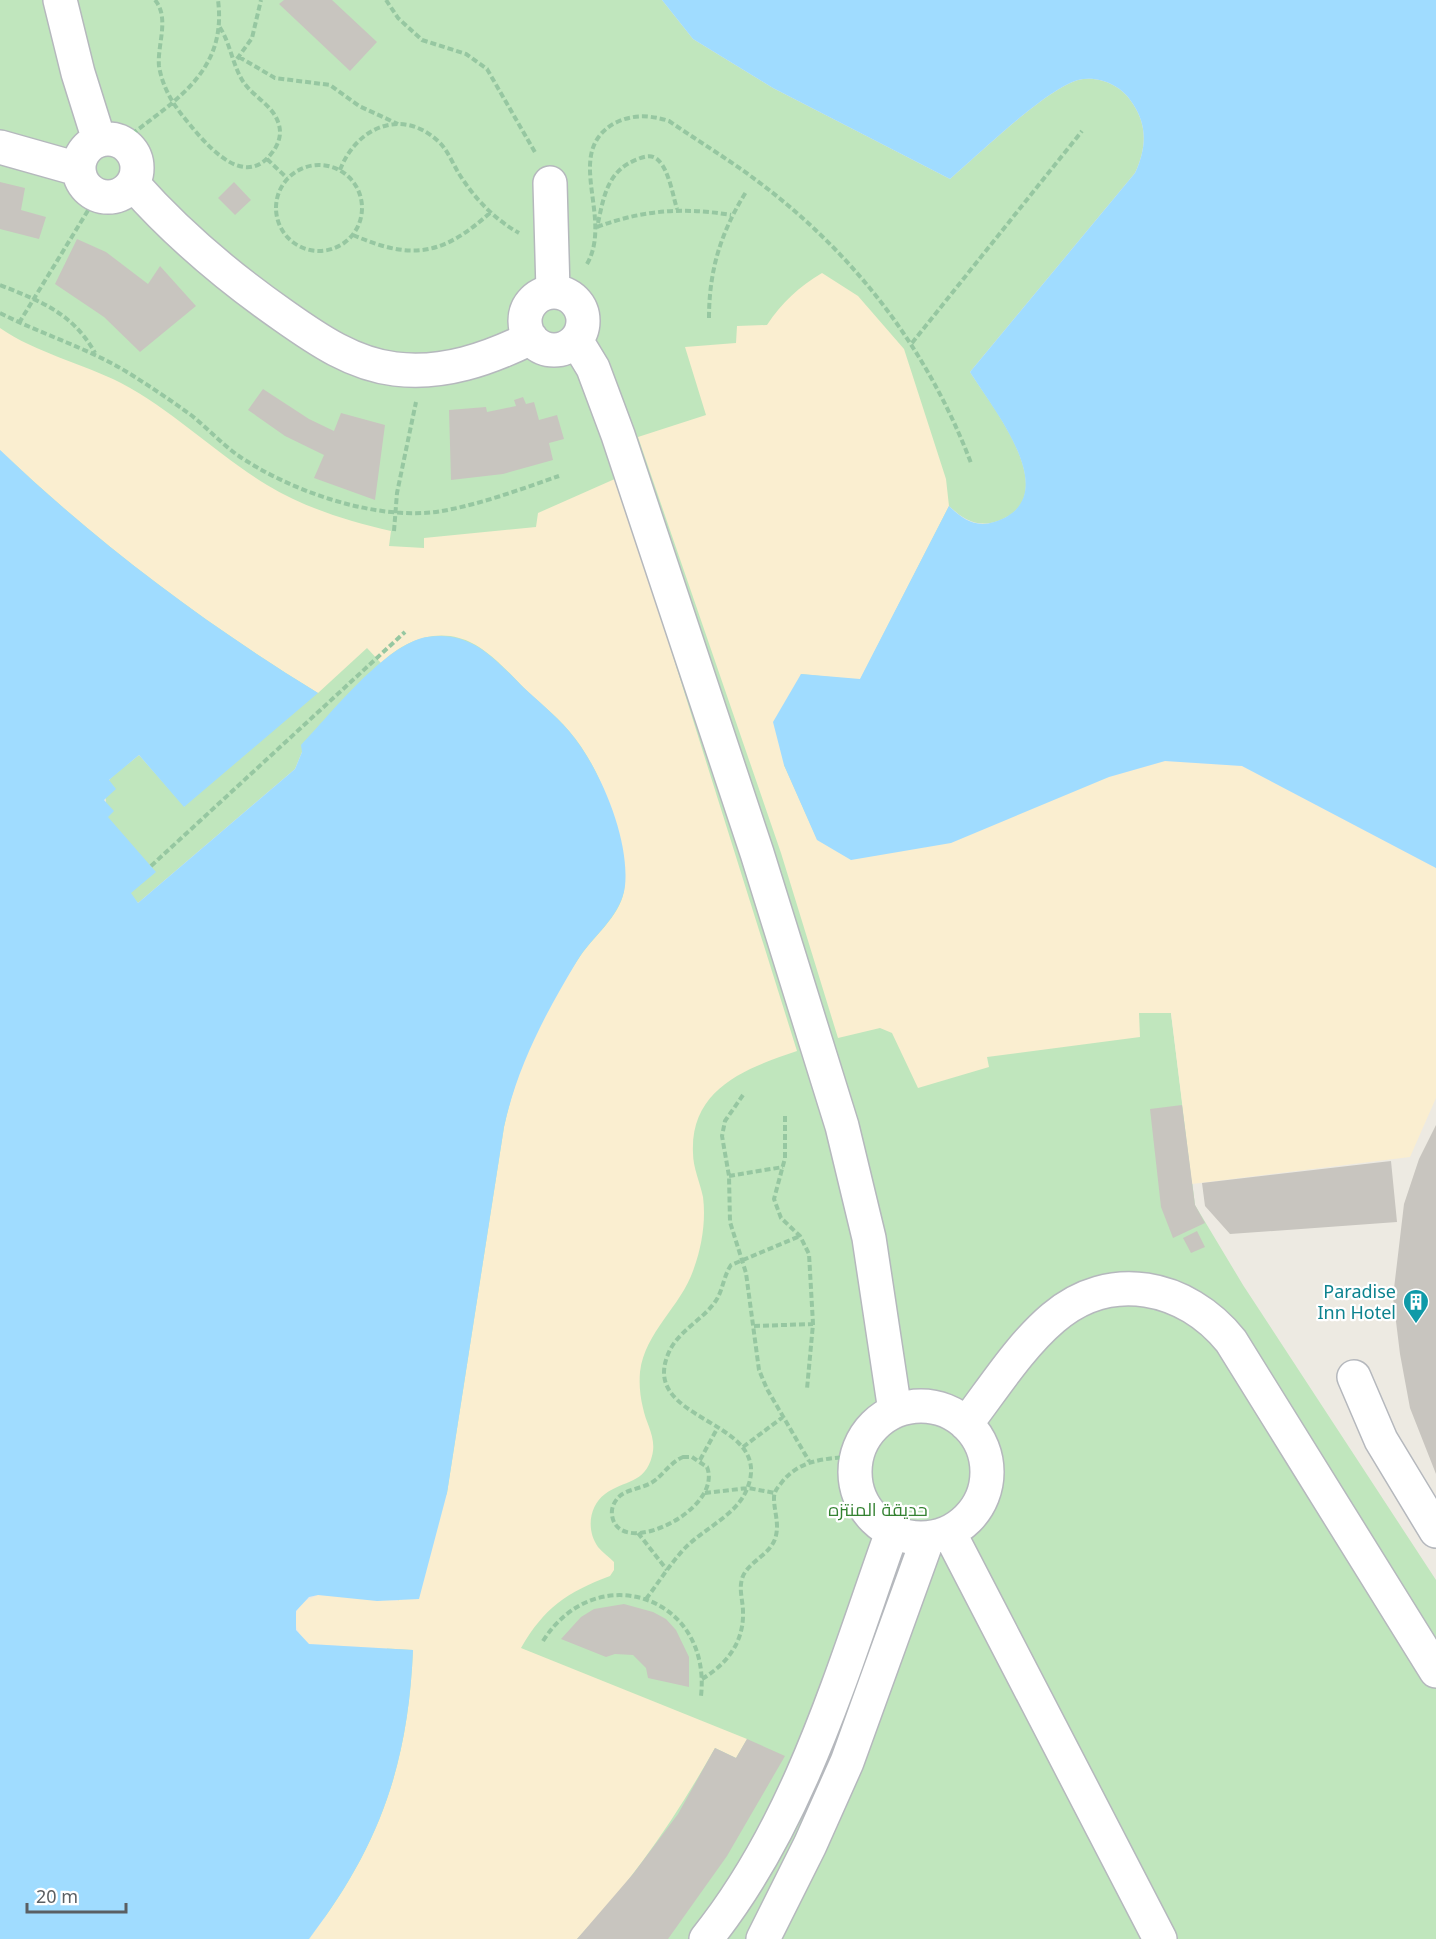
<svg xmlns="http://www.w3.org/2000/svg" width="1436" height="1939" font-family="'Noto Sans',Cairo,sans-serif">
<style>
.green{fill:#c0e6bd}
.sand{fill:#faeed0}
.water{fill:#a0dcff}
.building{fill:#c8c5bf}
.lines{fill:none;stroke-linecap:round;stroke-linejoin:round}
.minor-casing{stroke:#b5b8bd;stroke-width:36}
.path{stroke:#96c7a1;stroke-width:4;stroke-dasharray:6 3;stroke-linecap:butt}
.minor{stroke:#fff;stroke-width:33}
.labels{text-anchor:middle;stroke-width:4.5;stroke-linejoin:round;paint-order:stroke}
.culture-label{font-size:18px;fill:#0d838f;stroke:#fff;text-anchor:end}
.park-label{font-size:18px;fill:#348232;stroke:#fff}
</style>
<rect width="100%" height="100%" fill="#edeae2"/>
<path class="green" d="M0,0H662L693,39L773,88L950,179C978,155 1046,89 1078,80C1098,75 1122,85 1133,104C1148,127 1146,149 1135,173L970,372C991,405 1066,497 998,521C977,528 964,520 949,506L1171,1013L1195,1205L1243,1285L1436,1580V1939H309L324,1920L398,1601L301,744L302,752L295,769L138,903L130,894C123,870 95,799 110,779C118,770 130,763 139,755L185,807L26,475L0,450Z"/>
<path class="sand" d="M822,273L858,296L904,349L946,479L949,506L860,680L801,674L784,765L817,839L1109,777L1165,761L1242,766L1436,868V1098L1410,1157L1192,1184L1171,1013H1139L1140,1037L987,1057L989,1067L918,1088L892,1033L880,1028L838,1038L781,853L638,437L706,415L685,347L736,343L737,326L767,325C782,302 799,287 822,273Z
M0,328C36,353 82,363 121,383C174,411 216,454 267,485C305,508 348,521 391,531L389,546L424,548V538L536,527L538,513L617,478L797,1051C747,1068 690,1088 693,1153C693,1168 700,1182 703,1197C706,1220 702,1246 694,1268C682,1306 645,1331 640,1372C639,1384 640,1396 643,1408C646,1424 657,1438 652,1456C645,1484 624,1480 605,1494C589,1506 586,1530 598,1547C602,1552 609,1557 614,1562V1570L610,1576C567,1592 544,1608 521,1648L747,1739L736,1758L715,1748C676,1817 632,1882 577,1939H309C379,1847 408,1766 413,1650L309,1644C295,1632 291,1619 301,1603L318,1595L398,1601L447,1493L504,1127C517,1066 544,1009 579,958C593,936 619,918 624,891C626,879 621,863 619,851C613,807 598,765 569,731C555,714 536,700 520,684C505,668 481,643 459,638C430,630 402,643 381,663L367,648L318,693C204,623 97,543 0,450Z"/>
<path class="water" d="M662,0H1436V868L1242,766L1165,761L1109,777L951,843L851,860L817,840L784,765L773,722L801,674L860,679L949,506C962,519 976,528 994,522C1068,499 992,408 970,372L1135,173C1146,149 1148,127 1133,104C1122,85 1098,75 1078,80C1046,89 978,155 950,179L773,88L693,39Z
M0,450C97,543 204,623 318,693L184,807L139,755L109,780L116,789L104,800L114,811L108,817L156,872L131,893L138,903L295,769L302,752L301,745C331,714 385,644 427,637C471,630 495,659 523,687C538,701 555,715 569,731C599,766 630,838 625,886C621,917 592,936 577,961C545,1014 517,1067 504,1127L447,1493L419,1599L377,1601L318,1595L309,1597L296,1611V1630L309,1644L413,1650C408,1766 379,1847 309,1939H0Z"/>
<path class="building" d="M284,0H332L377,42L350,71L279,4Z
M0,182L25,188L21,210L46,217L39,239L0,229Z
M234,182L251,200L235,215L218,198Z
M77,239L106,252L148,284L160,266L196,306L140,352L104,317L55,284Z
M263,389L309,419L334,431L341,413L385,425L375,500L314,478L324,455L285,436L248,410Z
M523,397L526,404L534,402L539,420L557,415L564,439L549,443L553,460L503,474L451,480L449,410L486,407L487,412L516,406L514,400Z
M1182,1105L1195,1205L1205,1223L1173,1238L1161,1207L1150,1109Z
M1436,1125V1474L1410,1408L1400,1354L1393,1297L1404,1204L1419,1159Z
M1391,1161L1397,1222L1230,1234L1205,1206L1202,1183Z
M1197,1231L1205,1247L1191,1253L1183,1238Z
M624,1604L653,1612L666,1619L676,1630L689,1657V1687L648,1678L646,1668L633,1655L615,1654L606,1657L561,1639L581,1617L594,1609Z
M747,1739L785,1756L727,1856L668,1939H577L633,1874L678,1814L715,1748L736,1758Z"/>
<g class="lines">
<defs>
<path id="minor" d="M60,0L78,73L99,140
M79 168a29 29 0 1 1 58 0a29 29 0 1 1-58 0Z
M0,147L78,169
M550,183L553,291
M133,184C179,236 228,277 284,316C318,340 353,364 395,369C443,375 488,359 531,338
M525 321a29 29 0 1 1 58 0a29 29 0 1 1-58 0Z
M576,340L593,368L618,435L757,853L842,1126L869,1238L895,1411
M1354,1377L1381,1440L1436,1531
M855 1472a66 66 0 1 1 132 0a66 66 0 1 1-132 0Z
M966,1424C993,1389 1019,1347 1053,1318C1110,1269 1186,1285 1231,1341L1436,1671
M949,1532L1160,1939
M706,1939C800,1822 842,1672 892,1532
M763,1939L810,1845L847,1762L928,1538"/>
</defs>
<use href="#minor" class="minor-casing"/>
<path class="path" d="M155,0C170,18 157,45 159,66C162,85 171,101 182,115C201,138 241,192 271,154C278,146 282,135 279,125C274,106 255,98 244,83C232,65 231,44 219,26
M386,0L398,18L422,40L466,54L487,69L536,154
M239,57L275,78L330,85L359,106L398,124
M237,59L252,38L261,0
M132,134C179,98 227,69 218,0
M267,159L287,178
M276 208a43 43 0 1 1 86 0a43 43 0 1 1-86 0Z
M340,170C356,128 401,107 438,141C447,149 452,162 458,172C473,197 494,219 519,233
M598,223C604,195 608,170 638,159C645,156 653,154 659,161C669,171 673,196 677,209
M597,227C643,210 683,207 731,215
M353,235C413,261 443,255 491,212
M587,264C614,217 562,152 615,123C633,114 650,115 669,121C698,141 728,159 756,180C854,253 927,348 971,463
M0,285C40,301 73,313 95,353
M0,313C45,336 92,349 135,377C154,389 173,402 191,415C207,428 220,442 236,454C289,491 377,522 442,511C482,504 521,489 559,476
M709,318C709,270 721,232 746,192
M19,323L95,199
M912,343L1082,131
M394,531L397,493L416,402
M151,866L405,632
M743,1095L725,1121L722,1136L729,1176L730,1222L746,1273L759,1370L767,1389L809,1461
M785,1116V1158L774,1199L781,1218L800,1236L809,1254L813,1324L807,1389
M729,1176L783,1167
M754,1326L813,1324
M743,1447L783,1417
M683,1457H692L707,1467C724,1510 618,1561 612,1515C611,1507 615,1500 621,1495C630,1489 642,1488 651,1483C663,1476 669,1463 683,1457Z
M700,1460L718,1427
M705,1493L748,1488L775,1493
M638,1533L667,1570
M646,1599C659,1582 670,1564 685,1548C703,1529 737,1515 747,1489C777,1416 631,1424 671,1348C681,1330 703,1319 715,1302C723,1291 723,1277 731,1265L800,1236
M543,1641C596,1557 712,1596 701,1696
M702,1679C727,1664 744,1642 743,1612C743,1600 738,1588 743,1576C750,1561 769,1555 775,1539C780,1524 774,1512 774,1498C774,1491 778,1487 782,1482C801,1458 828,1459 856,1456"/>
<use href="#minor" class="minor"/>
</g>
<defs>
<symbol id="building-pin" viewBox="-11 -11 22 30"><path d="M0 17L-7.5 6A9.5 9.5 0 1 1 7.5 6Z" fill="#0f9aa8" stroke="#fff"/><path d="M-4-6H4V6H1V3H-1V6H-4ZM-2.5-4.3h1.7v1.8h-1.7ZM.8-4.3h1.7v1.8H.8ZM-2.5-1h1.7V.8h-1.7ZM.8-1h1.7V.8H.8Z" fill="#fff"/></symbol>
</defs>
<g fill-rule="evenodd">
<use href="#building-pin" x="1401" y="1287" width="30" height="40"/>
</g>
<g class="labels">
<g class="culture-label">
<text x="1396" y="1298">Paradise<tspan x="1396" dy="21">Inn Hotel</tspan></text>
</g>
<g class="park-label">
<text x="878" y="1516">حديقة المنتزه</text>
</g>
</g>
<path d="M27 1903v9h99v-9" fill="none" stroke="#5a5f63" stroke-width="3"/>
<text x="36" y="1903" font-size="18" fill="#5a5f63" stroke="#ffffff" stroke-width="4.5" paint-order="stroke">20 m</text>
</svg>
